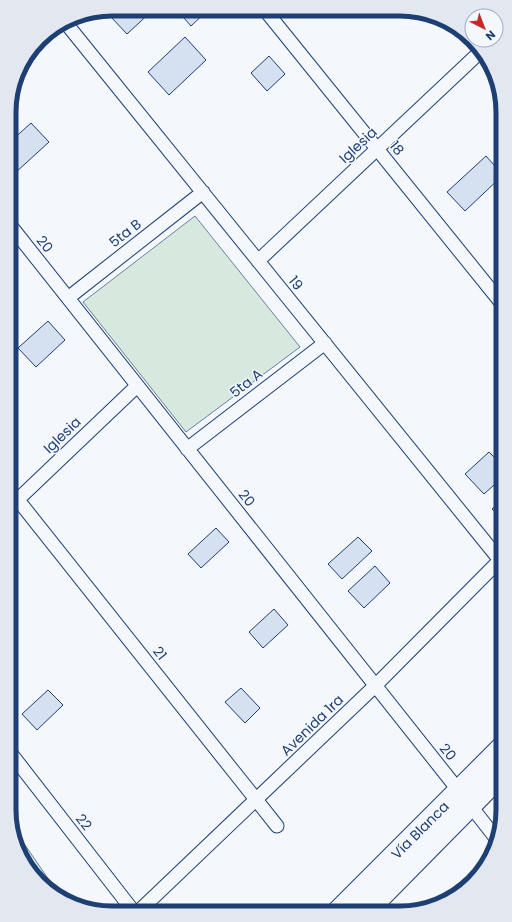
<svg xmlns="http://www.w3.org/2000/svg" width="512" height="922" font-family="Poppins,sans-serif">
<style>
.green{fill:#d7e8df;stroke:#687fa3}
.building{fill:#d5e0f0;stroke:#1d3f73}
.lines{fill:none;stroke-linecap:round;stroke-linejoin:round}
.minor-casing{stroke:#1d3f73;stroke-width:15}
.trunk-casing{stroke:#1d3f73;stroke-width:24}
.minor{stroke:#f4f7fb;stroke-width:13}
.trunk{stroke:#f4f7fb;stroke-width:22}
.labels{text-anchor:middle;stroke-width:3;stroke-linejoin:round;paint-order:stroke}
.street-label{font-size:14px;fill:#1d3f73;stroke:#f4f7fb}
.rim{fill:none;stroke:#1d3f73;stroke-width:5}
</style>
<rect width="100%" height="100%" fill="#f4f7fb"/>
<path class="green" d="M195,216L300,347L186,432L83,302Z
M12,826L60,896L49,892L15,843Z"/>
<path class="building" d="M119,9H154L127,34L111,17Z
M176,9L208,10L191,26Z
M185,37L206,60L169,95L148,72Z
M269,56L285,74L267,91L251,73Z
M31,123L49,142L15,173L10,167V142Z
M486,156L503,175L465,211L447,192Z
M48,321L65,340L36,367L18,348Z
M489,452L503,466V477L484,494L465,474Z
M503,499V520L492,509Z
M216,528L229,542L201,568L188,554Z
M358,537L372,551L342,579L328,564Z
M375,566L390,583L364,608L348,591Z
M274,609L288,625L263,648L249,632Z
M241,688L260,708L245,723L225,702Z
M48,690L63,705L37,730L22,714Z"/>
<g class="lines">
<defs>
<path id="minor" d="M265,10L503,305
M65,22L503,564
M10,225L459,791
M258,261L480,52
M68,298L203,192
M187,449L325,343
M18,500L277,826
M9,508L137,386
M9,751L134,912
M470,805L495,837
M138,912L375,686L503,557"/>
<path id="trunk" d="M337,913L503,747
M364,913L503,772"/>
</defs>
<use href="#minor" class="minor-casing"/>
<use href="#trunk" class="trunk-casing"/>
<use href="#minor" class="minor"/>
<use href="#trunk" class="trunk"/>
</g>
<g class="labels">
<g class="street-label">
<text transform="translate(358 145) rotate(-43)" y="5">Iglesia</text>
<text transform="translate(397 148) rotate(51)" y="5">18</text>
<text transform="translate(125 233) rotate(-38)" y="5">5ta B</text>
<text transform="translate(45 244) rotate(52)" y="5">20</text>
<text transform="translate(296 283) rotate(51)" y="5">19</text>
<text transform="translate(246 383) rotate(-38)" y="5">5ta A</text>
<text transform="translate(62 435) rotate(-44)" y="5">Iglesia</text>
<text transform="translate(247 498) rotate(52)" y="5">20</text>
<text transform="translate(160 653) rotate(52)" y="5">21</text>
<text transform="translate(312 725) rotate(-44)" y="5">Avenida 1ra</text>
<text transform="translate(448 752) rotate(51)" y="5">20</text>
<text transform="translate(84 822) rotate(52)" y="5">22</text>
<text transform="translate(420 830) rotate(-45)" y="5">Vía Blanca</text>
</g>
</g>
<path d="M0 0H512V922H0ZM112 16H400A96 96 0 0 1 496 112V810A96 96 0 0 1 400 906H112A96 96 0 0 1 16 810V112A96 96 0 0 1 112 16Z" fill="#e3e8f0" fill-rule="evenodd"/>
<path class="rim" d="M112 16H400A96 96 0 0 1 496 112V810A96 96 0 0 1 400 906H112A96 96 0 0 1 16 810V112A96 96 0 0 1 112 16Z"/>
<g transform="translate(484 28) rotate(138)"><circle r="19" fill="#f4f7fb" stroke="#9eadc5"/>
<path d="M0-3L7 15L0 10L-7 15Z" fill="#c62828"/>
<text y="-6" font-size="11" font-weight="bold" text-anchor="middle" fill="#1d3f73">N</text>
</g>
</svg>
